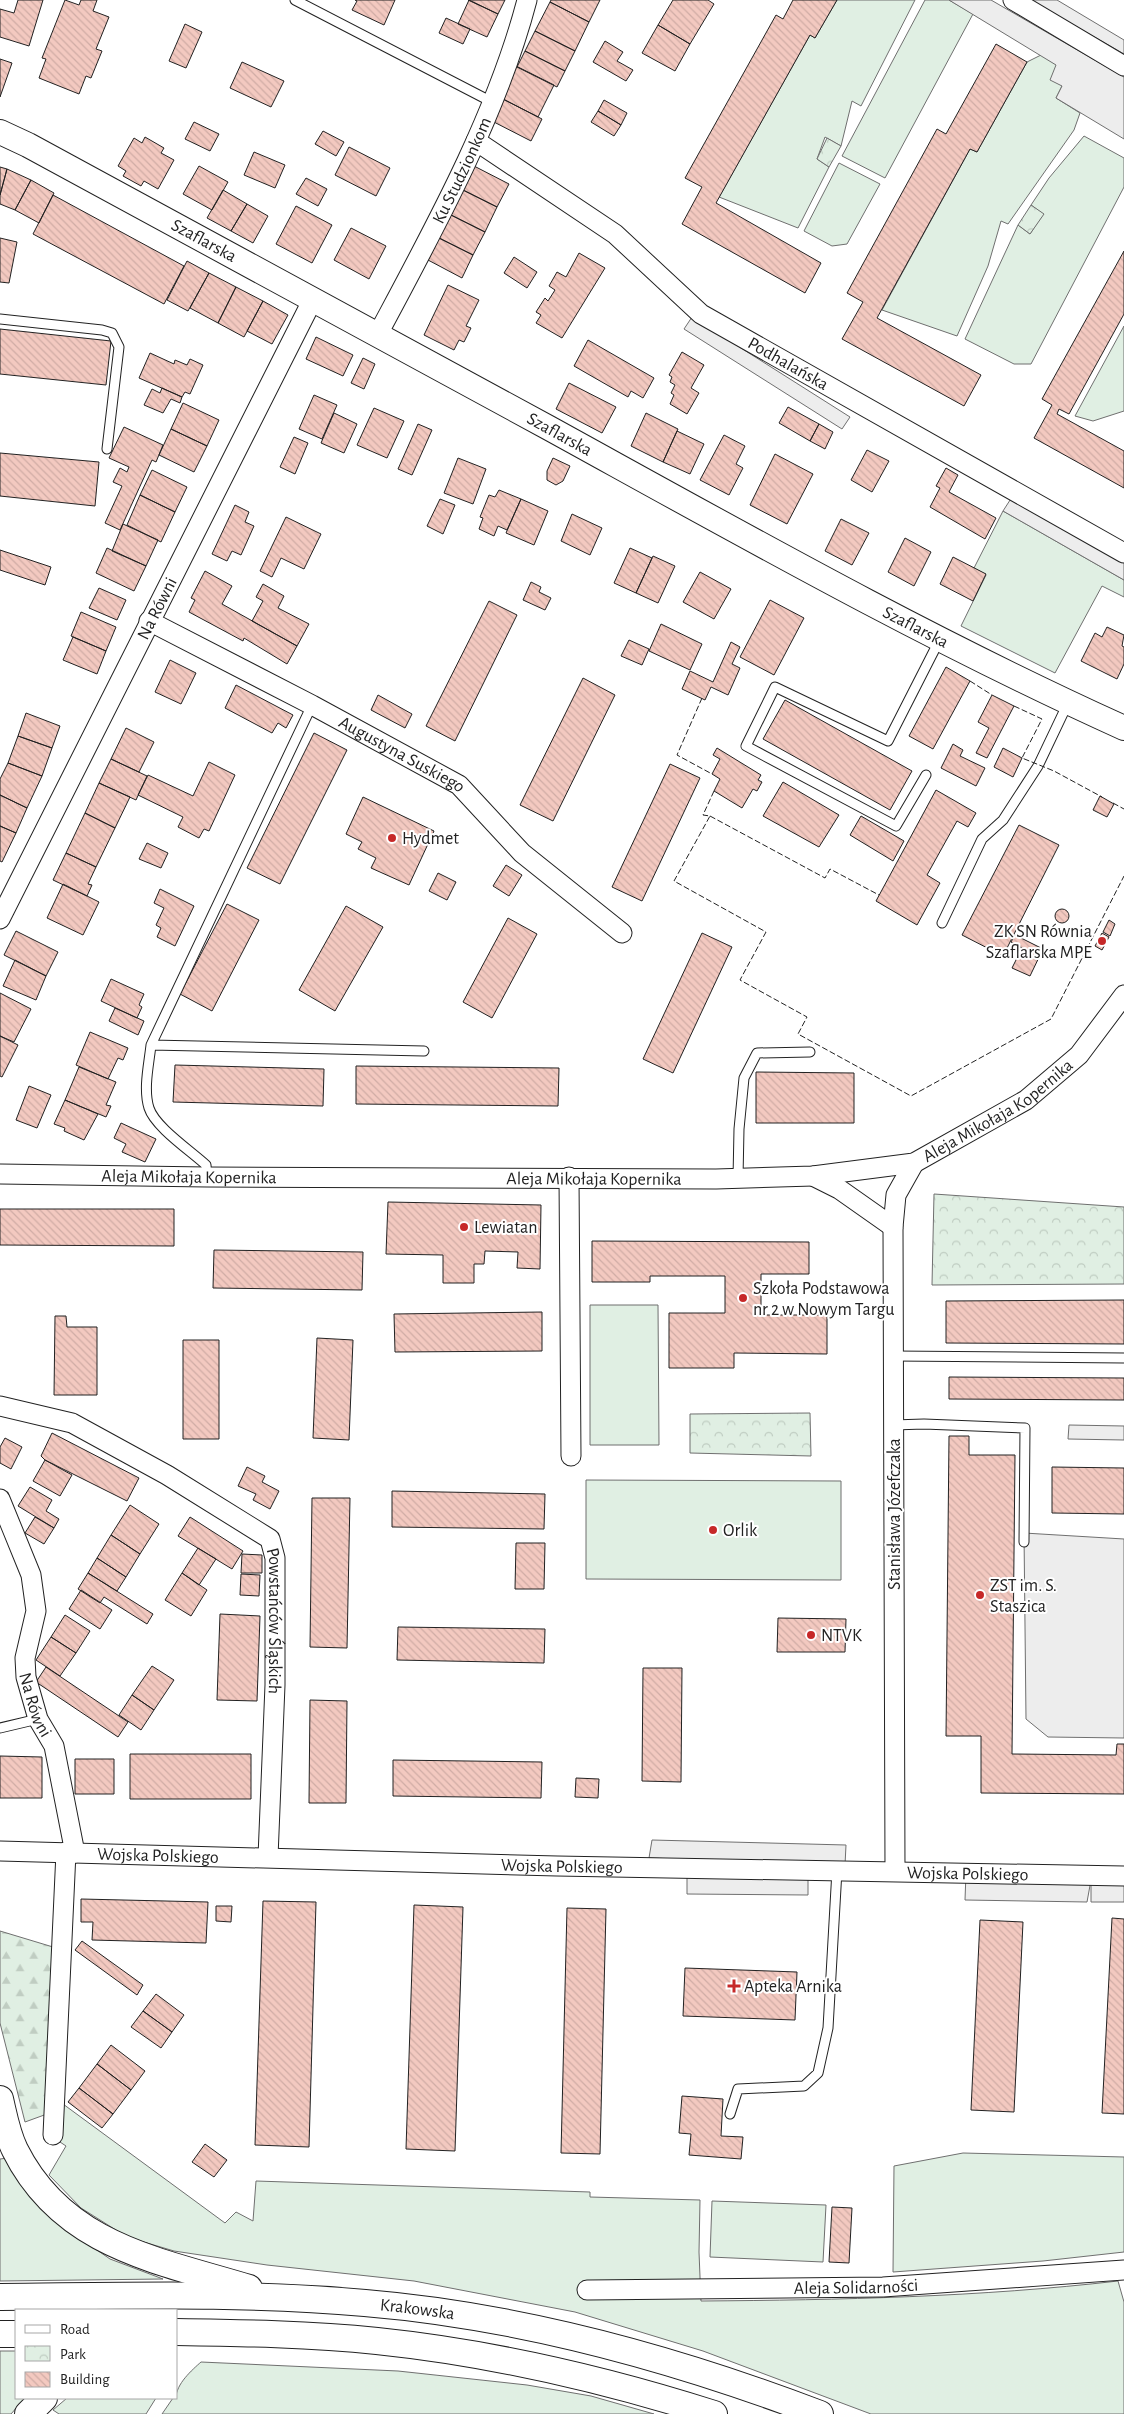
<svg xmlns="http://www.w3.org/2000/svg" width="1124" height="2414" font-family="'Alegreya Sans',sans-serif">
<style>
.green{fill:#e0efe3;stroke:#6f6f6f}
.forest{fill:url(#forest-firs);stroke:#6f6f6f}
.park{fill:url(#park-crowns);stroke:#6f6f6f}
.parking{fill:#ededed;stroke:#6f6f6f}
.building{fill:url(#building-back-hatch);stroke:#222}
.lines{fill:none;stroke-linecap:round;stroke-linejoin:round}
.service-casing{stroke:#222;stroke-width:11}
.minor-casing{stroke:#222;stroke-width:21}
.tertiary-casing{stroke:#222;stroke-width:26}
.secondary-casing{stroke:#222;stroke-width:28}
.service{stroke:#fff;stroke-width:9}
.minor{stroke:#fff;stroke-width:19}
.tertiary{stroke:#fff;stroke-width:24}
.secondary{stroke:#fff;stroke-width:26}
.fence{stroke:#222;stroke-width:1;stroke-dasharray:6 2.5;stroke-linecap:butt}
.poi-dot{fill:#c62828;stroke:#fff;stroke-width:2}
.labels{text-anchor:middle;stroke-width:4;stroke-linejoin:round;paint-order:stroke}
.street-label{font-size:18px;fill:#222;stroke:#fff}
.poi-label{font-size:18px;fill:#222;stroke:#fff;text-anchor:start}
</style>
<defs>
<pattern id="forest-firs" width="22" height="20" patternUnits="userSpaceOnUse" patternTransform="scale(1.25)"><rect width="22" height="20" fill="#e0efe3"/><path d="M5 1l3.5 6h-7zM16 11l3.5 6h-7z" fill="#c0cdc2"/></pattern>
<pattern id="park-crowns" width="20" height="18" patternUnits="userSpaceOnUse" patternTransform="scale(1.25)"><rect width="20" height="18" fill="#e0efe3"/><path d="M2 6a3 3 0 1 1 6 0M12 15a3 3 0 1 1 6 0" fill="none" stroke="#c0cdc2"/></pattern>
<pattern id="building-back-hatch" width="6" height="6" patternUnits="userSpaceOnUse" patternTransform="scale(1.25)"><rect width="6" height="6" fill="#f3c9c0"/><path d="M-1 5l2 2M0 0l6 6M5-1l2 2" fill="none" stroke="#d0aca5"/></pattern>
</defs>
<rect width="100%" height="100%" fill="#fff"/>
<path class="green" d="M837,0H915L861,106L852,101L841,146L825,137L817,159L829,167L798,228L719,197L810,35L815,38Z
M925,0H949L973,14L885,178L842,156Z
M1041,55L1057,65L1062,86L1056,98L1080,113L1074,130L1008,224L1001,221L988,266L957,336L882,310L970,149L977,152L1027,62Z
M1084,136L1124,158V187L1031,364H1014L965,339L1018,225L1030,234L1043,214L1031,205L1049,178Z
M839,163L880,184L847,244L832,246L804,231Z
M1124,326V411L1093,421L1075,416Z
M1003,511L1124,580V597L1102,586L1055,673L961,626L986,575L974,568Z
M590,1305H658L659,1445H590Z
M586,1480L841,1481V1580L586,1579Z
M63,2104L225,2223L236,2212L253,2221L256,2181L590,2192V2197L700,2200L699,2252L701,2301C840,2300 980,2297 1118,2281L1124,2302V2414H871L703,2351L575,2312L414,2281L267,2265L174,2251L127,2237L81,2208L49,2175L66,2146L60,2142Z
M963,2153L1124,2157V2252L1043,2261L893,2272L894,2166Z
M8,2158L59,2224L110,2259L163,2279L0,2281V2159Z
M712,2201L826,2205L823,2262L710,2257Z
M0,2351H16V2398H25L11,2414H0Z
M201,2362L398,2371L527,2385L591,2396L654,2414H162L173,2398H176C176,2384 192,2370 201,2362Z
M67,2398H156L146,2414H59L53,2410Z"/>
<path class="forest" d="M0,1931L53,1947L47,2114L25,2122L0,2023Z"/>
<path class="park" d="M827,138L841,146L829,167L817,159Z
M1031,205L1044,214L1030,234L1018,225Z
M934,1194L1124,1207V1284L932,1285Z
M810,1413L811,1456L690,1453V1414Z"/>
<path class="parking" d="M949,0H991L1124,77V139L1056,98L1062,86L1050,80L1056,65Z
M1030,0H1057L1124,40V54Z
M692,317L850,417L842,429L684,329Z
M1012,497L1124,561V580L1003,511Z
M1069,1425L1124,1426V1440L1068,1439Z
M1024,1533L1124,1539V1738L1048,1737L1026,1719Z
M652,1840L846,1845L845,1865L649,1858Z
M966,1873L1124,1876V1902H1091V1880L1087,1902L965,1900Z
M687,1876L808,1877V1895L687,1894Z"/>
<path class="building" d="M18,0H43L29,46L0,37V9L14,13Z
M65,0L79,5L81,0H97L93,11L109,17L96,49L102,51L91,78L86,76L79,94L39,78L46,59L42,58Z
M355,0H395L384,25L352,10L357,1Z
M468,0H505L498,14Z
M469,0L498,14L487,37L458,24Z
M551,0H600L589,22L550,2Z
M673,0H708L714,4L690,44L658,25Z
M793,0H837L815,38L810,35L716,203L821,263L805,293L682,224L702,187L685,178L776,15L783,19Z
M550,2L589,22L575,51L535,31Z
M446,18L470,29L463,44L439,33Z
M185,24L202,32L186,68L169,61Z
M658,25L690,44L675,71L642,53Z
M535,31L575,51L565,71L525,51Z
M605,41L623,52L617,61L633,70L626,81L593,62Z
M996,44L1027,62L977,152L970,149L877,318L981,375L964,406L842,339L863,302L847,293L937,129L946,134Z
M525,51L565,71L557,87L517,67Z
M0,59L12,63L0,97Z
M242,62L284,81L271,107L230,88Z
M516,66L554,85L538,117L501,98Z
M501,98L542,119L531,141L490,120Z
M604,100L627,113L621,125L598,111Z
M598,111L621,125L614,136L591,122Z
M194,122L219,134L210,151L185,139Z
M323,131L344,142L336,156L315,144Z
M145,137L164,148L161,153L174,160L158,189L144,181L141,186L123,176L126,171L118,166L134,138L142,143Z
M349,147L390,168L376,196L335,175Z
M254,152L285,165L275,188L244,175Z
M199,166L228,182L212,210L183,194Z
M474,166L509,184L497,207L463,190Z
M0,167L7,169L0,195Z
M7,169L31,180L15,210L0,204V195Z
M306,178L327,189L318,206L296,194Z
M31,180L54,193L39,223L15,210Z
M223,190L247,204L231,231L207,218Z
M463,190L497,207L485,232L451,215Z
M53,195L184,266L164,304L33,234Z
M247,204L268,216L253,243L231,231Z
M296,206L332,225L312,263L276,244Z
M451,215L485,232L473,255L439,238Z
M351,228L386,246L369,279L334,260Z
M0,238L17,242L9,283L0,282Z
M439,238L473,255L462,278L428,260Z
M1124,251V314L1069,414L1059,409L1057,414L1124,451V488L1034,438L1052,405L1042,399Z
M579,253L605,268L562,338L536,323L541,315L536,312L545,298L548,301L555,290L549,286L557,272L566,277Z
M514,257L537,272L527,288L504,273Z
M187,261L209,273L188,311L167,300Z
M209,273L236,287L218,323L190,308Z
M448,285L479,300L466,326L471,328L464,342L459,340L454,350L424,335Z
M236,287L263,301L244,337L218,323Z
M263,301L288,315L272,344L247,331Z
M0,329L111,341L106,385L0,374Z
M316,337L353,355L343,376L306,359Z
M588,340L654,378L643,398L631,391L628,397L574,366Z
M682,352L704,365L691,388L699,393L687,414L670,404L674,395L671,393L675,385L670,382L672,377L669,375Z
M150,353L174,364L175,360L187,365L190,359L203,365L190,394L185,392L182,397L139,378Z
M363,358L375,364L364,389L351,383Z
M569,383L616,407L602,433L556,409Z
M162,388L182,397L180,403L171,399L163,413L144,405L152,389L160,393Z
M314,395L337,405L322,439L299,429Z
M183,403L219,420L207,446L171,429Z
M788,407L819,424L810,441L779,423Z
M374,408L404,421L387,458L357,445Z
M334,413L357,424L344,453L321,443Z
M646,413L678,429L663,462L631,446Z
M418,424L432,430L412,475L398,469Z
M819,424L833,432L825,449L810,441Z
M124,427L163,445L156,462L152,460L120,530L105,523L122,486L113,482L120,468L127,472L129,467L109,458Z
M171,429L207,446L194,472L159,455Z
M677,431L704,444L690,474L663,462Z
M724,435L745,446L736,464L743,468L729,495L700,480Z
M294,437L308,443L295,474L280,467Z
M867,450L889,461L872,492L851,480Z
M0,453L99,462L95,506L0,496Z
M775,454L813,474L787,524L750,505Z
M458,458L486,469L473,504L444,493Z
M553,458L570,466L563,481L556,485L547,480V471Z
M946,468L958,475L949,492L996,518L985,539L930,507L940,488L936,486Z
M152,470L187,487L175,512L140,495Z
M499,490L521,499L507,530L498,526L494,536L479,529L483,518L480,517L489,495L495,497Z
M140,495L175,512L161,542L127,525Z
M440,499L455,505L443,534L427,526Z
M521,499L548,511L534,545L506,533Z
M235,505L249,512L245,522L254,526L241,555L232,551L227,561L212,554Z
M572,514L602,528L590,555L561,541Z
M286,517L321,534L304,569L281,558L272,577L260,571Z
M841,519L869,533L852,565L825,551Z
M123,524L158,540L146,566L112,551Z
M905,538L931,552L914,586L888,572Z
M107,548L146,566L134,591L96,573Z
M630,548L652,558L636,593L614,583Z
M0,550L51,567L45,585L0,570Z
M653,556L675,566L658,603L636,593Z
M953,557L986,574L973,601L940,584Z
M205,571L232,586L222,604L297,646L287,664L244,638L243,641L189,612L195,600L191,598Z
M700,572L731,589L714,619L683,602Z
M531,582L541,587L539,592L551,598L545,610L523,600Z
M263,584L284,596L278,608L309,624L297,646L252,621L263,601L256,597Z
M99,588L126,600L117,620L89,608Z
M770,600L804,618L774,675L740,657Z
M489,601L517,615L455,741L426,726Z
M81,612L116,627L106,651L71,636Z
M661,624L702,644L690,670L649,651Z
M1107,627L1124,635L1122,646L1124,647V664L1117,679L1081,661L1095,633L1102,637Z
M73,637L106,651L97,674L63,660Z
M629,640L649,649L642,665L621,656Z
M731,642L740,647L732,664L740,668L728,695L711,687L705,700L682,689L690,671L713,682Z
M170,660L196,673L181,704L155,692Z
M946,667L970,681L933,749L909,736Z
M583,678L615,695L553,821L520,805Z
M236,685L293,715L286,728L278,723L272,733L225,708Z
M378,695L412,714L405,728L371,710Z
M992,695L1014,706L987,758L976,753L989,728L978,722Z
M785,700L912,771L890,810L763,739Z
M26,713L60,726L52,748L18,736Z
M126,728L154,742L139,772L111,759Z
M314,733L347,750L280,884L247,868Z
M18,736L52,748L42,776L8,763Z
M953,744L963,750L960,756L985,768L976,786L941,768Z
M717,748L761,775L758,780L762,782L757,791L753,789L742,808L714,791L720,779L712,774L720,759L713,755Z
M1003,748L1022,758L1013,777L994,767Z
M111,759L147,776L136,800L99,783Z
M209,762L235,775L209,831L204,829L199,838L178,827L183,817L138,795L148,775L193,796Z
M8,763L42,776L27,808L0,795V779Z
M670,764L700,778L642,901L612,887Z
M783,782L839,815L819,847L763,816Z
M99,783L130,797L115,828L85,813Z
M936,790L976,813L968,827L957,821L927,875L940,883L917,925L876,901Z
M0,795L27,808L16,833L0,826Z
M1100,796L1114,804L1107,817L1093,810Z
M363,797L434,831L409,885L371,868L376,858L358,849L362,842L346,834Z
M85,813L115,828L96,867L66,853Z
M861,816L904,841L893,861L850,835Z
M1019,825L1059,845L1003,956L962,935Z
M0,826L16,833L2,862L0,861Z
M147,843L168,853L161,868L139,859Z
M66,853L96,867L88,884L92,885L87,896L53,880Z
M506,865L522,875L509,896L493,886Z
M438,873L456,882L447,900L429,891Z
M63,884L99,902L83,935L47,918Z
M160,889L194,906L175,946L157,937L161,928L156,925L164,908L154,903Z
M227,904L259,920L212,1011L180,994Z
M346,906L383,927L335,1011L299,990Z
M1055 916a7 7 0 1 1 14 0a7 7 0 1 1-14 0Z
M508,918L537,934L492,1018L463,1002Z
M1109,920L1115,924L1110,936L1103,932Z
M16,931L58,952L46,976L4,955Z
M702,933L732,947L673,1073L643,1059Z
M1102,933L1109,937L1102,950L1095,946Z
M1015,935L1043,949L1030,976L1012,968L1022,948L1011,942Z
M15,960L46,976L36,1000L3,986Z
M111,979L144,994L139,1005L142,1007L137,1018L101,1001Z
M0,993L31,1009L14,1042L0,1036Z
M115,1008L144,1021L138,1035L109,1021Z
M90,1032L128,1048L123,1060L118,1058L108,1079L76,1065Z
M0,1036L18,1045L2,1077L0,1076Z
M175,1065L324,1069L323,1106L173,1102Z
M356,1066L559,1068L558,1106L356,1104Z
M79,1067L116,1082L106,1105L111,1106L106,1117L65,1100Z
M756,1072L854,1073V1123H756Z
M29,1086L51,1095L37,1128L16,1120Z
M65,1100L98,1114L84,1140L64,1131L65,1128L54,1124Z
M121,1123L156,1139L145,1162L122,1152L126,1144L114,1138Z
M388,1202L541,1205L540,1269L517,1268L518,1252L485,1251L484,1264H474V1283H443V1255L386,1254Z
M0,1209H174V1246L0,1245Z
M592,1241L809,1242V1274H761V1315H827V1354L734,1353V1368H669V1313H725V1276H650V1282H592Z
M214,1250L363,1252L362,1290L213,1288Z
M1124,1300V1344L946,1343V1301Z
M542,1312V1351L395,1352L394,1314Z
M55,1316H66L67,1327H97V1395H54Z
M317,1338L353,1340L349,1440L313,1438Z
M183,1340H219V1439H183Z
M949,1377L1124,1378V1400L949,1399Z
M52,1433L139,1478L127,1501L45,1460L41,1456Z
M949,1436H969V1455H1015L1012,1754L1116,1755L1117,1744H1124V1794L981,1793V1736H946Z
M5,1438L22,1447L11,1469L0,1463V1447Z
M45,1460L72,1475L60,1496L33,1481Z
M247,1467L265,1476L262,1482L279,1491L270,1509L253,1500L256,1494L238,1486Z
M1052,1467L1124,1468V1514L1052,1513Z
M30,1487L52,1500L46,1511L59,1519L54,1528L18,1506Z
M392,1491L545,1494L544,1529L392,1527Z
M312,1498H350L347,1648L310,1647Z
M130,1505L159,1524L140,1554L111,1535Z
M35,1517L54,1528L44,1544L25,1533Z
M190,1517L243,1551L232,1569L178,1536Z
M111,1535L140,1554L126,1577L97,1558Z
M516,1543H545L544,1589H515Z
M198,1548L216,1559L199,1585L182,1573Z
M242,1554L262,1555V1573H241Z
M97,1558L126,1577L117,1591L88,1573Z
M88,1573L153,1614L147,1624L104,1597L100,1603L78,1589Z
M182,1573L207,1590L191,1616L165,1600Z
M241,1574L260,1575L259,1596L240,1595Z
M81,1590L112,1610L100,1629L69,1609Z
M220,1614L260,1616L257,1701L217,1700Z
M65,1615L90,1631L76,1653L51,1637Z
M778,1618L846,1619L845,1652H777Z
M398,1627L545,1629L544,1663L397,1660Z
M51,1637L76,1653L60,1676L36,1660Z
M152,1666L174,1680L154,1710L132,1695Z
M46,1667L128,1722L118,1737L36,1682Z
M643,1668H682L681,1782L642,1781Z
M132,1695L154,1710L141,1730L119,1715Z
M310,1700L347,1701L346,1803H309Z
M130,1754H251V1799H130Z
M0,1756L42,1757V1798H0Z
M75,1759H114V1794H75Z
M393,1760L542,1762L541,1798L393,1796Z
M576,1778L599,1779L598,1798L575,1797Z
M81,1899L208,1902L206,1943L92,1940L93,1922H81Z
M263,1901L316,1902L309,2147L255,2145Z
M414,1905L463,1907L455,2151L406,2149Z
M216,1906H232L231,1922L216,1921Z
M567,1908L606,1909L600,2154L561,2153Z
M1112,1918L1124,1919V2114L1102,2113Z
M980,1920L1023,1922L1014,2112L971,2110Z
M82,1941L143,1985L137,1995L75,1950Z
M685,1968L797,1972L795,2020L683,2016Z
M156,1994L184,2015L172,2032L143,2011Z
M143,2011L172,2032L161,2048L131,2027Z
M111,2045L145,2071L131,2090L97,2064Z
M97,2064L131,2090L113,2114L79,2088Z
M79,2088L113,2114L102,2128L68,2102Z
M682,2096L723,2099L721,2136L743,2137L741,2159L689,2155L691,2134L679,2133Z
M205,2144L227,2160L214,2177L192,2162Z
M832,2207L852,2208L849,2263L829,2262Z"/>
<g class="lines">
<defs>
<path id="service" d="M295,0L492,102
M0,319L102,330L112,333L119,347L107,449
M312,705L151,1045L424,1051
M926,775L896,826L746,746L775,687L888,741L940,639
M942,923L982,839L1003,820L1038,766L1068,703
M151,1045C149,1064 143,1089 149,1108C155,1127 191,1151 206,1165L207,1177
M738,1178L739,1129L744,1078L757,1053L810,1052
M893,1356L1124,1358
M893,1425L924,1424L1025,1428L1024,1542
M0,1728L38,1719
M730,2114L738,2089L804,2086L818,2073L828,2028L837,1870"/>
<g id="minor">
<path d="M1013,0L1124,66"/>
<path id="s1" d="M476,141L615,234L701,314L1124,553"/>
<path id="s2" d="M378,334C434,229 497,115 527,0"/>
<path id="s3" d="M149,621L312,705L459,785L522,853L622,933"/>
<path id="s4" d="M0,919L313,299"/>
<path id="s5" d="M0,1174L207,1177L716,1179L813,1176L914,1163L1026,1100L1079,1055L1124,995"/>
<path d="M813,1176L839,1189L893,1227"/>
<path d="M569,1177L571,1456"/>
<path id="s6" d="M0,1406L72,1423L167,1475L270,1539L275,1558V1685L268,1857"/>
<path id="s7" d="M0,1499L31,1575L36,1611L25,1658L26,1677L38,1719L54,1746L75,1853"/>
<path id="s8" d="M0,1851L557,1866L1124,1876"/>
<path d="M895,1871L893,1227L896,1195L914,1163"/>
<path d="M53,2135L66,1852"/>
<path id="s9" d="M587,2290L883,2287L1124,2270"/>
</g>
<g id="tertiary">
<path id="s10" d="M0,132L28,145C202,239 376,333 549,428C738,532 927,639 1124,728"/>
</g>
<g id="secondary">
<path d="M0,2099C4,2116 7,2134 15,2150C63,2246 157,2260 249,2288"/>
<path id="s11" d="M0,2297C122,2296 244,2292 365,2303C521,2316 673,2358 820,2414"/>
<path d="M176,2332C243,2333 310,2334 377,2341C492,2353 604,2379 714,2414"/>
<path d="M0,2334H16"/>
<path d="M28,2414L44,2398"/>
</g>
</defs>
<use href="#service" class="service-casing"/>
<use href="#minor" class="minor-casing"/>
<use href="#tertiary" class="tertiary-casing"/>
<use href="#secondary" class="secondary-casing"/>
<use href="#service" class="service"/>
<use href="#minor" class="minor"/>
<use href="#tertiary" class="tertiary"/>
<use href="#secondary" class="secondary"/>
<path class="fence" d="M970,681L992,695
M702,698L677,755L712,774
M1014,706L1042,719L1022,758L1054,771L1102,797
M714,791L703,815L710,816L674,881L766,932L740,980L807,1017L798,1034L911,1096L1051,1019L1124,876
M1113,803L1124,809
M710,816L825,878L830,869L879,895"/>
</g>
<g class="poi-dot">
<circle cx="392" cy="838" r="5"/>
<circle cx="1102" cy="941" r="5"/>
<circle cx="464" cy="1227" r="5"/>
<circle cx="743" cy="1298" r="5"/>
<circle cx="713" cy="1530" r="5"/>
<circle cx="980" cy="1595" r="5"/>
<circle cx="811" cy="1635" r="5"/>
<path d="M731.5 1978.5h5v5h5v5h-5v5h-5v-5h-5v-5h5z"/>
</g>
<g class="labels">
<g class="street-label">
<text dy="6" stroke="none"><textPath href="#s2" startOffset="184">Ku Studzionkom</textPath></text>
<text dy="6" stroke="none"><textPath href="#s10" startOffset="231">Szaflarska</textPath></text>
<text dy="6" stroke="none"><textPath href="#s1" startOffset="385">Podhalańska</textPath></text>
<text dy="6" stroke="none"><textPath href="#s10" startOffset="636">Szaflarska</textPath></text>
<text dy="6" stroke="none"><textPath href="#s4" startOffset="348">Na Równi</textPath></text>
<text dy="6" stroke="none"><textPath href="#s10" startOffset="1041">Szaflarska</textPath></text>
<text dy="6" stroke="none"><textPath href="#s3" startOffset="286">Augustyna Suskiego</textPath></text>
<text dy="6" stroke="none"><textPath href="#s5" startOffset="1014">Aleja Mikołaja Kopernika</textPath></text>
<text dy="6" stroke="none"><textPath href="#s5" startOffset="189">Aleja Mikołaja Kopernika</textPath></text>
<text dy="6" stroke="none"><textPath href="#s5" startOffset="594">Aleja Mikołaja Kopernika</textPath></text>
<text transform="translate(894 1514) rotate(-90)" y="6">Stanisława Józefczaka</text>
<text dy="6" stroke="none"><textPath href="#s6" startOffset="386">Powstańców Śląskich</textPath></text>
<text dy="6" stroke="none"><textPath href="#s7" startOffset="215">Na Równi</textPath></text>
<text dy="6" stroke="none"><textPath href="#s8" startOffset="158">Wojska Polskiego</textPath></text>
<text dy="6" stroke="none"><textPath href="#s8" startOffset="562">Wojska Polskiego</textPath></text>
<text dy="6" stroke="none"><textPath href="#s8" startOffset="968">Wojska Polskiego</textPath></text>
<text dy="6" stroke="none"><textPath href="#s9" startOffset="269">Aleja Solidarności</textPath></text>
<text dy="6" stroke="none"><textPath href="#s11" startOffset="418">Krakowska</textPath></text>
</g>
<g class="poi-label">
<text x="402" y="844">Hydmet</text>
<text x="1092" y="937" text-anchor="end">ZK SN Równia<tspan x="1092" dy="21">Szaflarska MPE</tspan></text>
<text x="474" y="1233">Lewiatan</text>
<text x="753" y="1294">Szkoła Podstawowa<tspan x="753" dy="21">nr 2 w Nowym Targu</tspan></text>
<text x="723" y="1536">Orlik</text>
<text x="990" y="1591">ZST im. S.<tspan x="990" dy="21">Staszica</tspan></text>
<text x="821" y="1641">NTVK</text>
<text x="744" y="1992">Apteka Arnika</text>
</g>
</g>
<rect x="15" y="2309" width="162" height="90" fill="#ffffff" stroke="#a7a7a7"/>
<rect x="25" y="2325" width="25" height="8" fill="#ffffff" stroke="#a7a7a7"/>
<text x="60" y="2334" font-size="15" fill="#222222">Road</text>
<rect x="25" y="2346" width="25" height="15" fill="url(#park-crowns)" stroke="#a7a7a7"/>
<text x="60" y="2359" font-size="15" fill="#222222">Park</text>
<rect x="25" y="2372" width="25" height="15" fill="url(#building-back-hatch)" stroke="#a7a7a7"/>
<text x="60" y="2384" font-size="15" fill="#222222">Building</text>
</svg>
